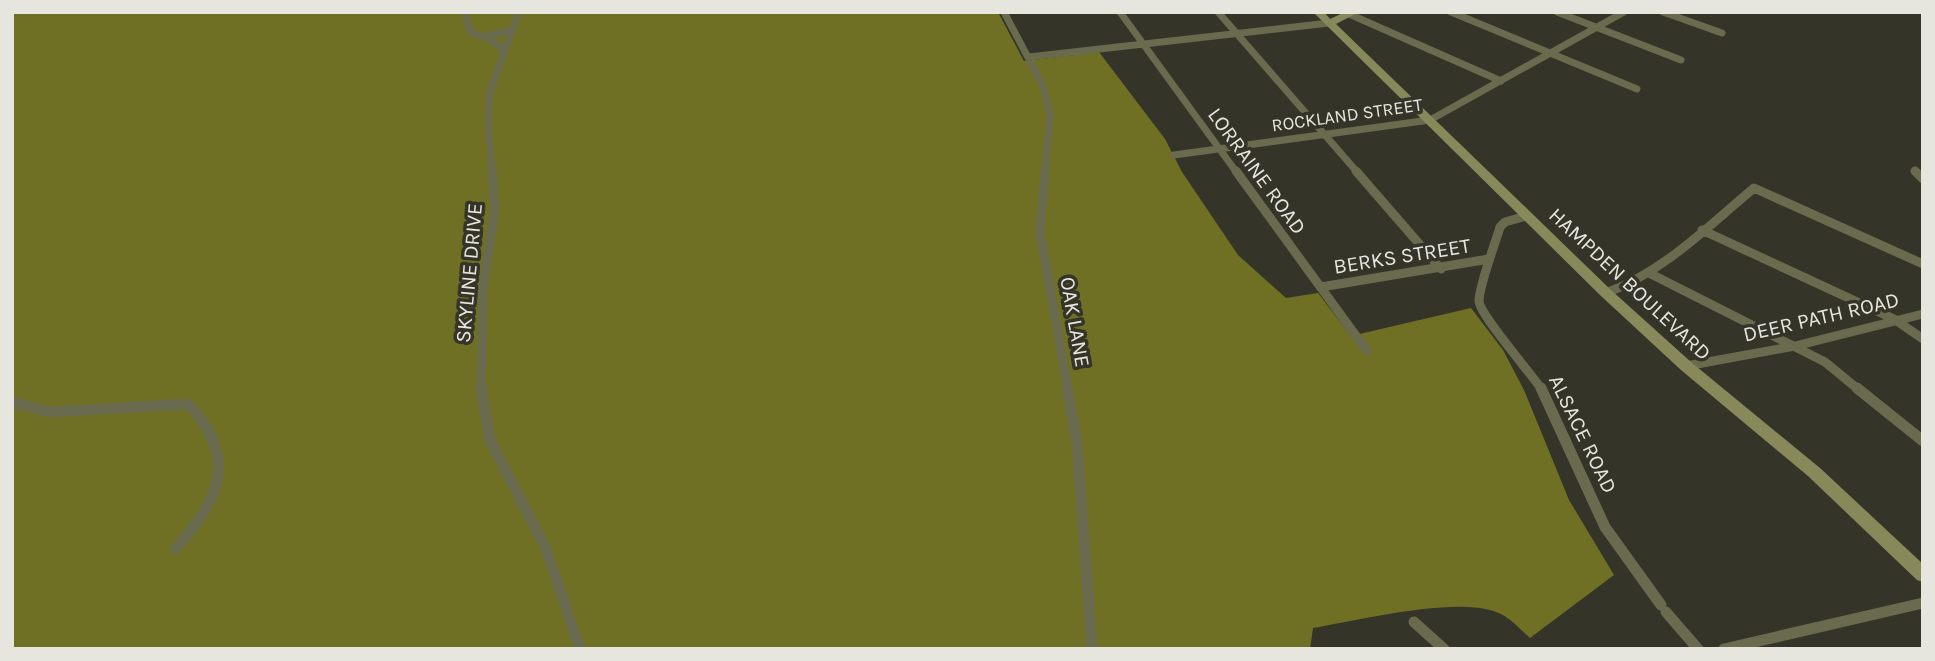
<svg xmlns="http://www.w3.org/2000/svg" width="1935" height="661" font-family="Karla,sans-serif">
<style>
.forest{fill:#707025}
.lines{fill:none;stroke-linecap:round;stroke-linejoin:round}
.street-far2{stroke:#6a6b4e;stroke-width:7}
.street-far1{stroke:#6a6b4e;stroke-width:9}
.street{stroke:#6a6b4e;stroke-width:11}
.secondary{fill:#88895a;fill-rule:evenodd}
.labels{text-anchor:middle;stroke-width:7;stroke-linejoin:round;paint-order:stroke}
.far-street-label{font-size:18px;fill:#e6e6de;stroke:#343528}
.street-label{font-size:21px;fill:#e6e6de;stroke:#343528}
</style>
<rect width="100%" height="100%" fill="#343528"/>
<path class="forest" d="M12,12H998L1024,61L1099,52L1165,139L1182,172L1238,255L1286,298L1318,293L1351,336L1471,308L1503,350L1524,390L1569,500L1614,575L1530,638C1521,630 1511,619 1501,614C1463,594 1356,621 1313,628L1310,649H12Z"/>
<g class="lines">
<path class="street-far2" d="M465,12L470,32L490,39L504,51
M1004,12L1043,86L1050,115L1045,173
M1120,12L1237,173
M1218,12L1358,173
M1451,12L1637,89
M1557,12L1681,60
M1663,12L1722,33
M1349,14L1501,81
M484,37L512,30
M1029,57L1329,23
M1174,155L1430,120L1624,12
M1915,171L1917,173
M492,173L488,121L490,91L519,12"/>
<path class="street-far1" d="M1045,171L1040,232L1068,390
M1236,171L1367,351
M1356,171L1441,269
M1915,171L1923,179
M1526,216L1505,222L1500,227C1495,244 1479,286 1479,301C1479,314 1531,373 1542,390
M1702,230L1894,319L1923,339
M1651,274L1825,362L1859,390
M1321,287L1489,259
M1606,293C1665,271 1707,227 1754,188L1923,264
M1686,366L1795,346L1923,314
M481,390L483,289L495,208L492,171"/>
<path class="street" d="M481,388L490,440L546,549L580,649
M1067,388L1077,443L1092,649
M1541,388L1605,527L1661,605
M1857,388L1923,441
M12,402L50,412L188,404C239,458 220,499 175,549
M1666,612L1698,649
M1414,622L1444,649
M1724,649L1923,603"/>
<path class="secondary" d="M1313,12H1324L1330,19L1345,12H1359L1336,24L1611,290L1691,362L1820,468L1923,564V582L1917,580L1808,476L1681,370L1601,296Z"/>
</g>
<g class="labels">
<g class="far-street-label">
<text transform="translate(1347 115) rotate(-8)" y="6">ROCKLAND STREET</text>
</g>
<g class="street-label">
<text transform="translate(1257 171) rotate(54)" y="7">LORRAINE ROAD</text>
<text transform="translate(1402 256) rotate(-9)" y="7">BERKS STREET</text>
<text transform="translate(469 273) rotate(-85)" y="7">SKYLINE DRIVE</text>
<text transform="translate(1630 284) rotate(43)" y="7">HAMPDEN BOULEVARD</text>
<text transform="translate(1821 317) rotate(-13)" y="7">DEER PATH ROAD</text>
<text transform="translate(1075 322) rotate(80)" y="7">OAK LANE</text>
<text transform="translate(1583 434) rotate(64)" y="7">ALSACE ROAD</text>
</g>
</g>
<rect width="1935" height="661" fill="none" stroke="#e6e6de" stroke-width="28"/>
</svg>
